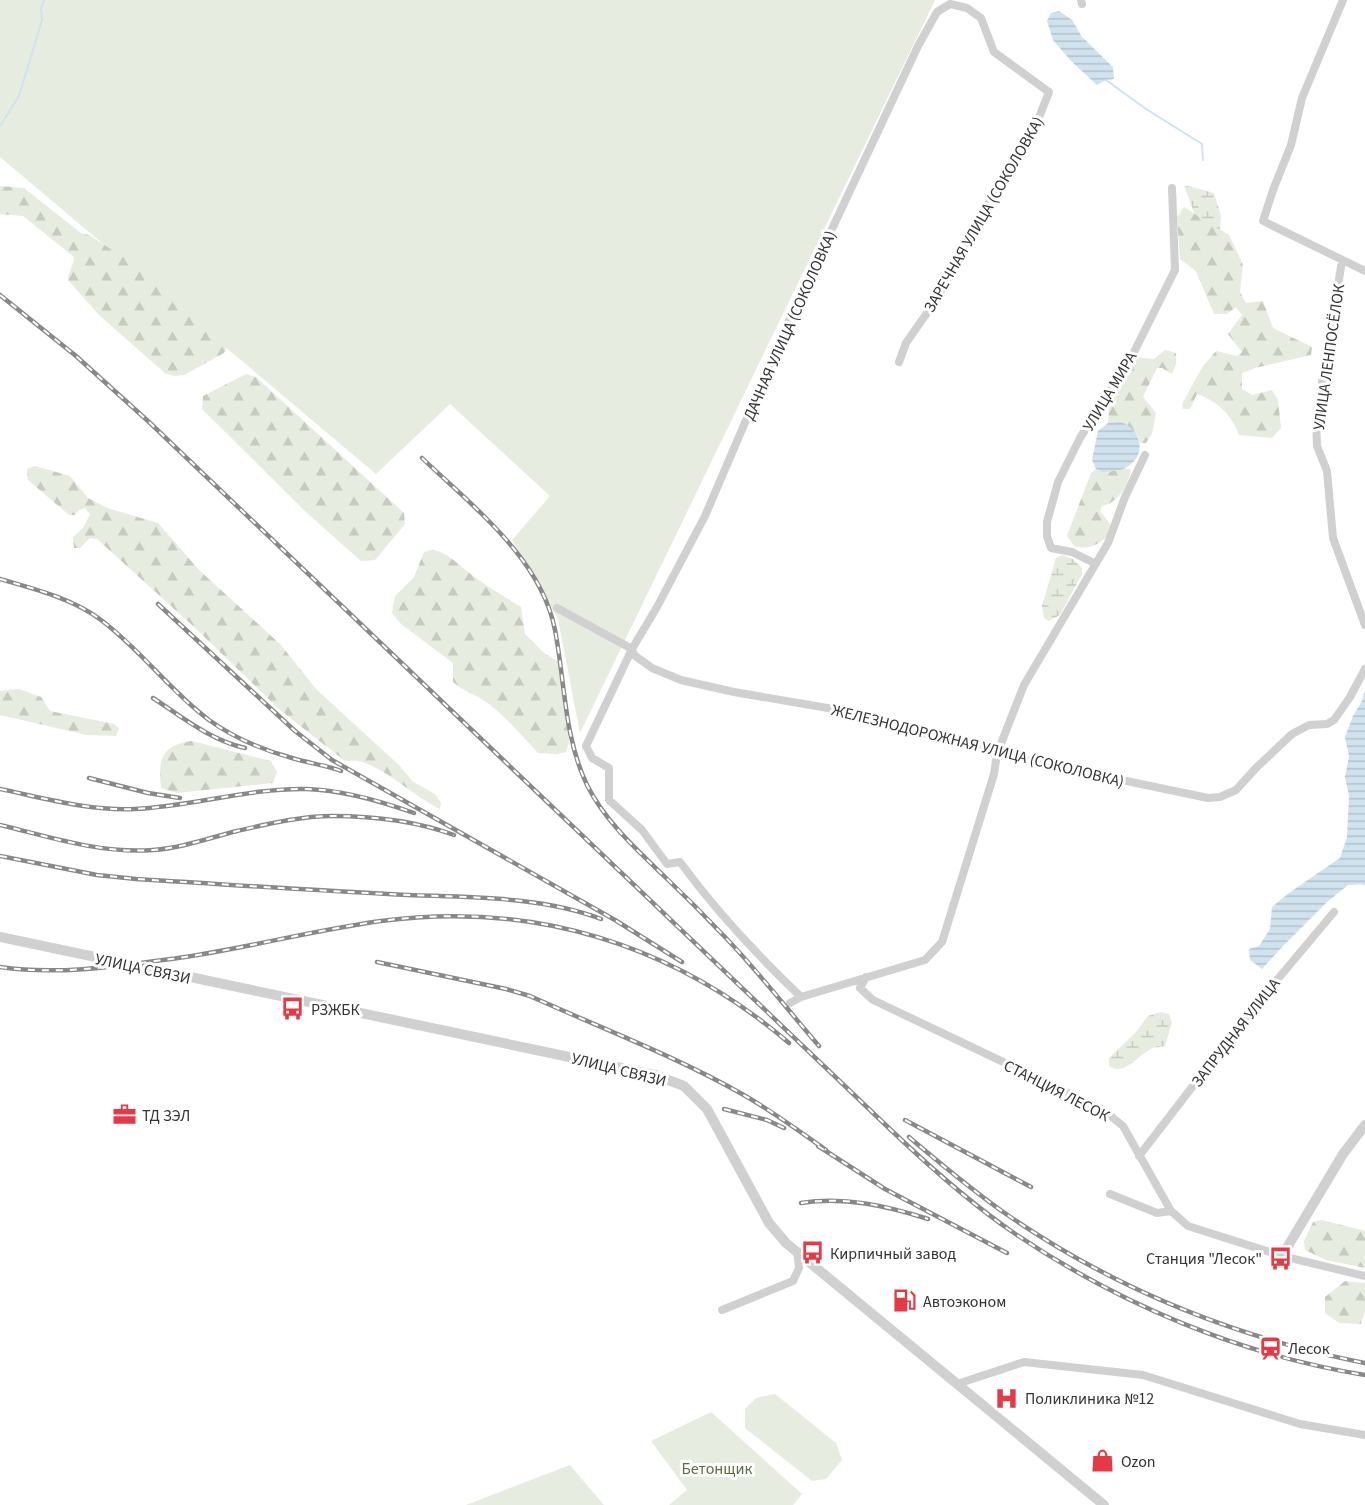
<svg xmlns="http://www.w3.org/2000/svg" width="1365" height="1505" font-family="'Source Sans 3',sans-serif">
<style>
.green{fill:#e6ecdf}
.forest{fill:url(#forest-firs)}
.wetland{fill:url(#wetland-marsh)}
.water{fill:url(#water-rules)}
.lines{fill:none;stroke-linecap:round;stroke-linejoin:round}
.stream{stroke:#cfe2ee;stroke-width:2}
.minor{stroke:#d0d0d0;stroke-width:8}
.tertiary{stroke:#d0d0d0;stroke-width:10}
.rail-casing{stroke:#888;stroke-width:4.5}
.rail{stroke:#fff;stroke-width:2;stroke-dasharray:7;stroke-linecap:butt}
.labels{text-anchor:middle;stroke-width:6;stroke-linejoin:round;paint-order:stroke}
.street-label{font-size:16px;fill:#333;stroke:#fff}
.poi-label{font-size:16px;fill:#333;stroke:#fff;text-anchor:start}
.park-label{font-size:16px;fill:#56703f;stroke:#fff}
</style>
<defs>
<pattern id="forest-firs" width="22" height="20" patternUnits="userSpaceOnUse" patternTransform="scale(1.5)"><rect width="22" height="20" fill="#e6ecdf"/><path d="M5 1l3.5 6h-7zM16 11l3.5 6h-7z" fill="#c6cbc0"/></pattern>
<pattern id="wetland-marsh" width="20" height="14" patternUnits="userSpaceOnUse" patternTransform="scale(1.5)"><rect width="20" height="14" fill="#e6ecdf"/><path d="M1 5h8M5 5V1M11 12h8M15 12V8" fill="none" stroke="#c6cbc0"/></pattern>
<pattern id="water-rules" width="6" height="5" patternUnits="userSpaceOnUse" patternTransform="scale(1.5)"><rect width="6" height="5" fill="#cfe2ee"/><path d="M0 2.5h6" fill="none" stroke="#b2c2cd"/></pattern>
</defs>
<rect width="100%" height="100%" fill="#fff"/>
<path class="green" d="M0,0H935L580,733L558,619L512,540L550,496L450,404L376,474L0,157Z
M775,1394L836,1443L842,1460L826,1479L812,1481L745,1428V1409L756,1398Z
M711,1412L802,1494L793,1505H669L687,1490L651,1441Z
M570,1465L604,1505H466Z"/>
<path class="forest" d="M0,186L24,188L81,233L89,235L139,267L194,313L228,345L224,353L184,375L175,376L166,374L100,316L68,280C68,271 74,266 74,257L23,216L0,214Z
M1184,207L1229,235L1243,265L1240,292L1246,303L1263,301L1273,328L1312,347L1311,355L1255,368L1242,373V389L1252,395L1272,390L1278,400L1281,428L1272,438L1239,435C1233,416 1216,400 1197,394L1190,409H1183L1182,404L1203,366L1216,351L1237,356L1242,352L1228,334L1242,315L1236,307L1227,314H1214L1196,271L1180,259L1177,217Z
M1165,350L1176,353V364L1172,374L1162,368H1157L1143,397L1156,413L1152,434L1146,443H1140L1138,436L1108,423L1109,408L1134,357L1154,359Z
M246,374L256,377L404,513L405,524L375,560L361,561L307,513L202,409L203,396Z
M35,466L70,476L88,498L107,508L158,523L199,570L280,644L317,690L399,765L412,781L435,794L441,803L440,809C415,797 384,767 359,761C355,760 350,761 345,761L280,710L193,626L97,539L90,538L80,548H74L73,537L83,528L90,514L85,508L79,510L75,515H69L28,480L27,469Z
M1124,468L1131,470C1128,486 1118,503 1102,506L1100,511L1110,524L1108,536C1096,546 1089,550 1074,546L1067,536L1091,473L1096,469L1104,473Z
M432,550C450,553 458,565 472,575C488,587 505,597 521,607L525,634L544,653L559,662L565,682L569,743L566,752L557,754L538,753C522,736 506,716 486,702C475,694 463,691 453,682V663L401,624L392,613L395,596L414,577L424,552Z
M19,689L41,697L50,711L114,724L119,728L116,736L87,735L0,715V691Z
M192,741L271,761L277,772L273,783L177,793L161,788C158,760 161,745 192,741Z
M1322,1220L1365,1231V1268L1326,1260L1305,1250L1304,1241L1313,1222Z
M1345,1281L1365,1283V1311L1361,1324L1339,1323L1325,1313V1297Z"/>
<path class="wetland" d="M1184,185L1214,193L1221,216L1220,230L1194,213Z
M1062,555L1073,559L1082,568V574L1060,615L1049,621L1044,618L1042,606L1056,558Z
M1161,1012L1169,1014L1172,1023L1165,1046C1161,1047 1155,1047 1151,1049C1138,1055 1124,1077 1109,1066V1058L1136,1032L1148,1016Z"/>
<path class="water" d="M1059,11L1072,20L1082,37L1113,67L1114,79L1106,80L1097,85L1071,61L1053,40L1047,21L1051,13Z
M1121,422C1144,431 1147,459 1123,469C1117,471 1110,471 1104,473L1096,469L1092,460L1098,431L1108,423Z
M1365,689V886L1362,884L1348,885L1327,902L1284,945L1262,969L1250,960L1249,949L1259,946L1270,929L1272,907L1289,893L1340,858L1347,837L1349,796L1345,777L1349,756L1345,737L1353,716L1362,701Z"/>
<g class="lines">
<path class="stream" d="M1106,80L1146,109L1202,144L1203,160
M0,126L19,96L42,20L41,8L44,0"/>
<path class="minor" d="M1081,0L1082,4
M1343,0L1302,98L1291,145L1273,190L1263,221L1365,271
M1342,261L1316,419L1317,446L1327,471L1333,538L1365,625
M1096,564L1072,552L1051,548L1047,536V522L1058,482L1080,438L1132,356L1175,270L1172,188
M557,608L632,649L634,655L652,668L681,680L734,692L851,712L997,754L1208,798L1220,797L1236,790L1256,768L1292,734L1309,725L1327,724L1334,720L1350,697L1365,669
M866,977L860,988L873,1000L1102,1109L1123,1126L1171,1211L1188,1226L1282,1256L1365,1276
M801,997C757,955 716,911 680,862L667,864L642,830L609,800V768L592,758L586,746L632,649L657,607L705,516L785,329L918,46L937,12L950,4L967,8L981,18L994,52L1049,92L1036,125L1005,173L936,300L906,343L899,362
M790,1003L801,997L925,960L942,942L994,774L997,754L1024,685L1108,543L1125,497L1145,455
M1139,1156L1246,1017L1334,912
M1110,1194L1157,1213L1171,1211
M722,1310L793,1281L799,1268L797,1251
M957,1384L1024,1362L1143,1375L1300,1424L1365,1435"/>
<path class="tertiary" d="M0,937L655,1075L684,1086L707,1109L769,1223L786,1243L1104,1505
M1282,1256L1343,1154L1365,1125"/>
<defs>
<path id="rail" d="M0,295L76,356L149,422L892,1131C930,1167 970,1203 1014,1233C1119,1304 1240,1355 1365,1375
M422,458C472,506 541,558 555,630C565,682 564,737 587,785C605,821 635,848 663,875C684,895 704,915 724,936C757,970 787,1009 819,1046
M0,579C34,589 72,598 101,620C141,650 170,691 209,720C234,738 263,750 292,758C308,763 325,765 341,771
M158,604L295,731L332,760L615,920L682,962
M153,698C182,717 210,740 245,748
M89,778L148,793L180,798
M0,789C44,798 89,811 135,809C193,806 249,788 307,789C343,790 380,801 414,813
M0,825C50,837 101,854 153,850C182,848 209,838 237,831C268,824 301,816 332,816C372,816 416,821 454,835
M0,856L97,875L136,879C220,884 304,890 388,894C458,898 535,894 601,919
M377,962L506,989L530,996C601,1028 675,1056 742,1094C772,1111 799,1131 826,1150
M0,967C61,976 125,965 185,957C251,947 315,930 381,921C533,901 673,944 789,1043
M724,1109L767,1120L784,1128
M905,1120L1031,1187
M909,1137C941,1164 974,1192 1009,1216C1117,1290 1237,1338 1365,1363
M818,1146L885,1189L1007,1253
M801,1203C844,1196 887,1206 928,1219"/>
</defs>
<use href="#rail" class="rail-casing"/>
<use href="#rail" class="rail"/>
</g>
<defs>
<symbol id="bus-bare" viewBox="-9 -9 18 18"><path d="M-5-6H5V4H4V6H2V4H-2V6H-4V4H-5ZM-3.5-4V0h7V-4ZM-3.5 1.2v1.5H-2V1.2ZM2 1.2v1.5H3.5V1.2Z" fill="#e63946" stroke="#fff" stroke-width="2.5" paint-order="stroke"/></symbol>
<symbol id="office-bare" viewBox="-9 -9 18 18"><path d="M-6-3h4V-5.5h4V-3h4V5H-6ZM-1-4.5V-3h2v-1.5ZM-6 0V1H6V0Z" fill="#e63946" stroke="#fff" stroke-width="2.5" paint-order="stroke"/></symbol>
<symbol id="fuel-bare" viewBox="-9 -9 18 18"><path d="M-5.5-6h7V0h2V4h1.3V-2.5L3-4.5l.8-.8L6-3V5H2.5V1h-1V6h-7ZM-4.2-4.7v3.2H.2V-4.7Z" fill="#e63946" stroke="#fff" stroke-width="2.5" paint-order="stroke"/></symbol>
<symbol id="station-bare" viewBox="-9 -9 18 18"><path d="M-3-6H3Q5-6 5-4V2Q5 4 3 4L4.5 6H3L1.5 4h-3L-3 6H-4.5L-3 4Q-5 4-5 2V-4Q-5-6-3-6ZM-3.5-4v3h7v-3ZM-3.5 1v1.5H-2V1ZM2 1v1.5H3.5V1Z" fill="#e63946" stroke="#fff" stroke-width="2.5" paint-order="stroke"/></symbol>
<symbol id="hospital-bare" viewBox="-9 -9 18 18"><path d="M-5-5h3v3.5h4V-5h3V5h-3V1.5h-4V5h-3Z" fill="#e63946" stroke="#fff" stroke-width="2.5" paint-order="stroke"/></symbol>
<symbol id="shop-bare" viewBox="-9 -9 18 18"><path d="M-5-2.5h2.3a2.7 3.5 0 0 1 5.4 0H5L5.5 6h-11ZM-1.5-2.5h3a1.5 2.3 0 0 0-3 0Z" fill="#e63946" stroke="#fff" stroke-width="2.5" paint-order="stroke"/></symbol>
</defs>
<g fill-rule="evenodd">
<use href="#bus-bare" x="276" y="992" width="33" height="33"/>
<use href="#office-bare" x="108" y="1098" width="33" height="33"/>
<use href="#bus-bare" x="796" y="1236" width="33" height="33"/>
<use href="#bus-bare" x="1264" y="1242" width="33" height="33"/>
<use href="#fuel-bare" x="888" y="1284" width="33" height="33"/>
<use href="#station-bare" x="1254" y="1332" width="33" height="33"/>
<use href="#hospital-bare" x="990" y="1382" width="33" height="33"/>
<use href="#shop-bare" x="1086" y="1444" width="33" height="33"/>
</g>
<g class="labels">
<g class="street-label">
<text transform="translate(983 214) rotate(-60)" y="6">ЗАРЕЧНАЯ УЛИЦА (СОКОЛОВКА)</text>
<text transform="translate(789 325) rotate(-66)" y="6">ДАЧНАЯ УЛИЦА (СОКОЛОВКА)</text>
<text transform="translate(1328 357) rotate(-82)" y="6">УЛИЦА ЛЕНПОСЁЛОК</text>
<text transform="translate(1109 391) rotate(-59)" y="6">УЛИЦА МИРА</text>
<text transform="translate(978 745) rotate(14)" y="6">ЖЕЛЕЗНОДОРОЖНАЯ УЛИЦА (СОКОЛОВКА)</text>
<text transform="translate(143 968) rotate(12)" y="6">УЛИЦА СВЯЗИ</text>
<text transform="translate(1235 1032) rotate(-52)" y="6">ЗАПРУДНАЯ УЛИЦА</text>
<text transform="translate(619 1069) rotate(14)" y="6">УЛИЦА СВЯЗИ</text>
<text transform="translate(1057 1090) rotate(27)" y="6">СТАНЦИЯ ЛЕСОК</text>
</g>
<g class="poi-label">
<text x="311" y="1015">РЗЖБК</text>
<text x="142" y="1121">ТД ЗЭЛ</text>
<text x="830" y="1259">Кирпичный завод</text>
<text x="1262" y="1264" text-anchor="end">Станция "Лесок"</text>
<text x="923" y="1307">Автоэконом</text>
<text x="1288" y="1354">Лесок</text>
<text x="1025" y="1404">Поликлиника №12</text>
<text x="1121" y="1467">Ozon</text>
</g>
<g class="park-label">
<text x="717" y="1474">Бетонщик</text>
</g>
</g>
</svg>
